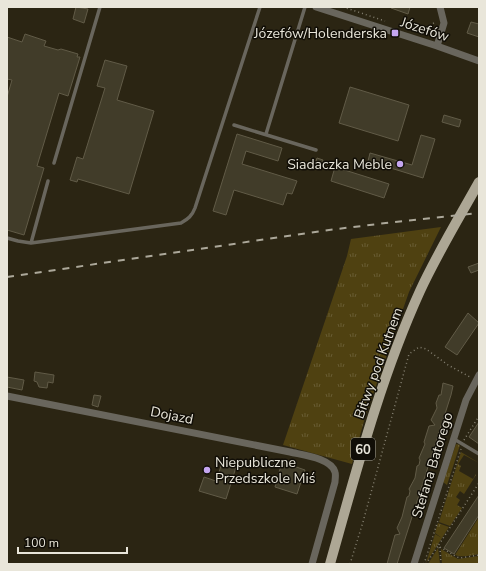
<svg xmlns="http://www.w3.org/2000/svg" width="486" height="571" font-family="'Nunito Sans',sans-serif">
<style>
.grass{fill:url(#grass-tufts)}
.building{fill:#413c29;stroke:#615b47}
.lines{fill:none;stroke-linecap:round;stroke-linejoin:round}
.path{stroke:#858071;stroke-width:1.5;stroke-dasharray:1 3;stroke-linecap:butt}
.service{stroke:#69665d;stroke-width:3.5}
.minor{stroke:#69665d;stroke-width:7}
.primary{stroke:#ada795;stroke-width:10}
.rail{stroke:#aca89a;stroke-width:2;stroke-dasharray:7 7;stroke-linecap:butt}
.poi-dot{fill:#c5a6f0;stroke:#110e07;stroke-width:1.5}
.labels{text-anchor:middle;stroke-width:3;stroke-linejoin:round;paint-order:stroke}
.shield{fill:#110e07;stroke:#a8a59b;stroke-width:1}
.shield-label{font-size:13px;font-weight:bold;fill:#e9e6da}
.street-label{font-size:14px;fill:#e9e6da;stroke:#110e07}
.poi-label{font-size:14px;fill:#e9e6da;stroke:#110e07;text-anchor:end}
</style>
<defs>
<pattern id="grass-tufts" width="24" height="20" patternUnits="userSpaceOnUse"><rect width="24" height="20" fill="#4f4111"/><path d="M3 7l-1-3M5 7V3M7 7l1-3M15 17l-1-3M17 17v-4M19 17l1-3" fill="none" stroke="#685c33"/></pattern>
</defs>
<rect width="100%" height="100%" fill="#2b2513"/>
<path class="grass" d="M441,227L409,292L366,414L352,464L283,445L347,256L351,239Z
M456,444L460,445L447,485L443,482Z
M461,452L479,463L464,455L458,464L461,466L459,471L473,479L476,474V475L464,494L460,491L456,497L460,500L457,505L462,508L450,526L439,522Z
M479,517V554C471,555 462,558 455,555Z
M438,523L449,527L442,538L435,533Z
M435,534L442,538L426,563Z
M438,548L440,564H428Z
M441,549L458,559L479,556V564H442Z"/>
<path class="building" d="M76,7L88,9L84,23L73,19Z
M391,7H410L408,14L391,8Z
M471,22L479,24V37L467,33Z
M25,34L46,41L44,46L58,50L61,49L78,54L77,57H80L68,96L59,93L37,166L44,168L24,235L7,230V97L12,80L7,79V37L22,42Z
M105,60L127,66L117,100L154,111L129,194L78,179L77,182L70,180L77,157L83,159L105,88L97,86Z
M350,87L409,105L398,141L339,123Z
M444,115L461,120L459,127L442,122Z
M237,134L282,148L278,161L246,151L242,164L297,181L292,194L287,193L283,205L234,190L226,215L213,211Z
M421,135L435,139L423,178L368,161L370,153L412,165Z
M317,158L323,160L321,166L315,164Z
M335,167L389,184L384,198L331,181Z
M479,263V270L471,273L468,267Z
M468,313L479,323L457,355L445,347Z
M35,372L54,375L53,383L48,382L47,388L39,387L37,382L34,381Z
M7,377L24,380L22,390L7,387Z
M443,383L453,386L451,395L397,564H387L395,535L400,534L397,528L402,517L407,497L409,496L410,491L409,489L415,478L417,466L419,465L420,460L419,458L425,444L424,442L429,426L435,425L431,420L437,408L436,403L439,395H441Z
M94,395L101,396L98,407L92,405Z
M479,422V444L469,437Z
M223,460L237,464L226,499L199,491L204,477L216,481Z
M282,462L305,470L297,494L275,487Z
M479,495V515L454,554L444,548Z"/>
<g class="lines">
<path class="path" d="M343,7L385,21
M421,34L436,21
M464,440L479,416
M350,564L363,522L409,354L419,347L426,349L448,365L470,377
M424,564L461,449
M426,564L438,546L457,557L460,558L479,555
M441,564L440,549L438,546L479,483"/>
<path class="service" d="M234,125L316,150
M266,134L305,7
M54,163L100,7
M7,238L18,241L31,243L181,223C188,219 192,216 195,208L260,7
M31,243L48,181
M454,439L479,454"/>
<path class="minor" d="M316,7L437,46L479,61
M437,46L444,23L440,7
M7,396L290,452C302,455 331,458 335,472C336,475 335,479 335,482L312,564
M414,564L466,400L479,375"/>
<path class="primary" d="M330,564C356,472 380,379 420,291C437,254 459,218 479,182"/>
<path class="rail" d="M7,277L329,230L394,222L479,213"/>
</g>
<g class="poi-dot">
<rect x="391" y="29" width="8" height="8" rx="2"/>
<circle cx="400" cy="164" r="4"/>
<circle cx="207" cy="470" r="4"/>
</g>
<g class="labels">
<rect class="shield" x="351" y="438" width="24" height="22" rx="3"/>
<g class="shield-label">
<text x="363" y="454">60</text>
</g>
<g class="street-label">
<text transform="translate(425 29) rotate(18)" y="5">Józefów</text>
<text transform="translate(378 363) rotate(-70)" y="5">Bitwy pod Kutnem</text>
<text transform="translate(172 415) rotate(11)" y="5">Dojazd</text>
<text transform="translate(432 465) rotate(-73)" y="5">Stefana Batorego</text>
</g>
<g class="poi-label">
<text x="387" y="38">Józefów/Holenderska</text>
<text x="392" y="169">Siadaczka Meble</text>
<text x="215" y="467" text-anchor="start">Niepubliczne<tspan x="215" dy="16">Przedszkole Miś</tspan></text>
</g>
</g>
<rect width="486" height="571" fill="none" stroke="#e9e6da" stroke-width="16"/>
<path d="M18 547v6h109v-6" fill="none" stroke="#e9e6da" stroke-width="2"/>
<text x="24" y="547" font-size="12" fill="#e9e6da" stroke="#110e07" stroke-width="3" paint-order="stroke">100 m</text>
</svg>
